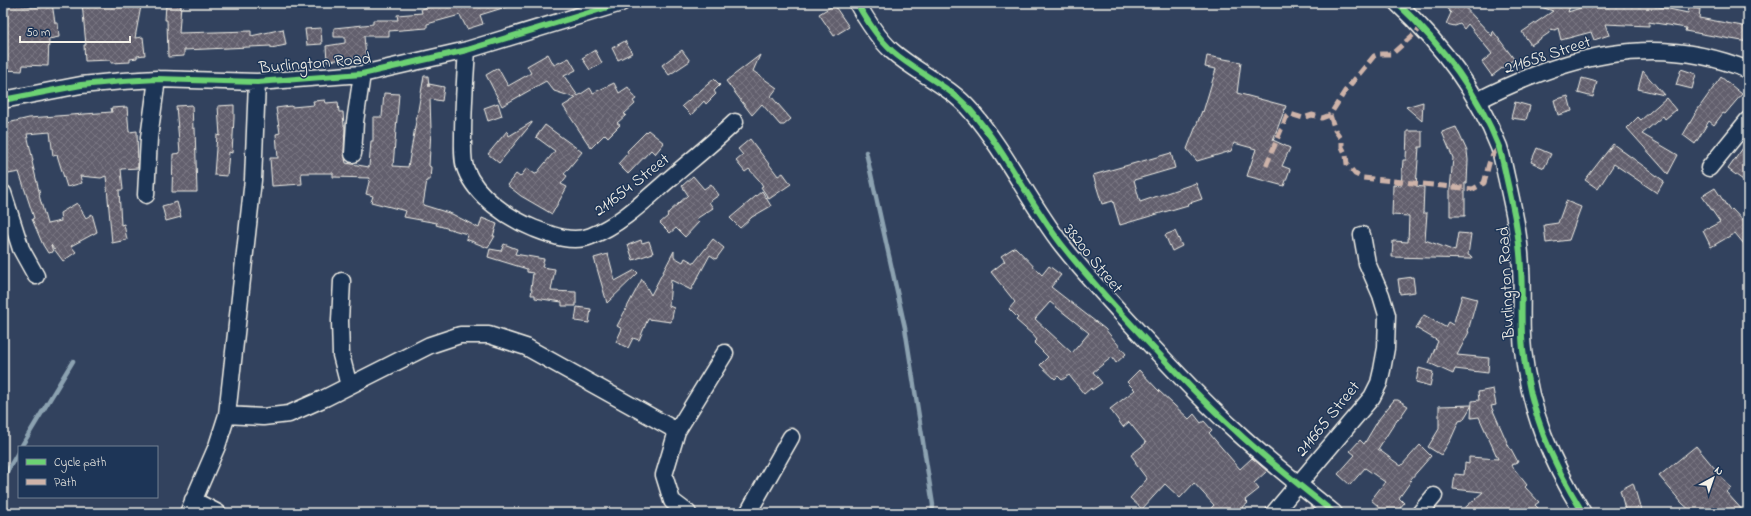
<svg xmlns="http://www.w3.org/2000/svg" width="1751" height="516" font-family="'Indie Flower',sans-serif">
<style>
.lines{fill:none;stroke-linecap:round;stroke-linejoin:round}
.stream{stroke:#8ca2b1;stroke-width:4.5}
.building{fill:url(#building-cross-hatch);stroke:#f4f1e8;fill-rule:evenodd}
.street-casing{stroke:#f4f1e8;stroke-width:19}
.street{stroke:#1d3557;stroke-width:16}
.quiet{stroke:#ceb3a9;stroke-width:5;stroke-dasharray:10 5;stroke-linecap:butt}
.cycleway-casing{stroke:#1d3557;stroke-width:8}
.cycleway{stroke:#6cd273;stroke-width:6}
.labels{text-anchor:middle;stroke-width:3;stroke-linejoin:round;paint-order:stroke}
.street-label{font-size:17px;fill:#f4f1e8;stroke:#1d3557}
</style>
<defs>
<pattern id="building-cross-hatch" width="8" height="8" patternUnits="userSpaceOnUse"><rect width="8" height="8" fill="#625f6d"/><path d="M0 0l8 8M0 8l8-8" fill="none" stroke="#797682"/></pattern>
</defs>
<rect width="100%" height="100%" fill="#32425e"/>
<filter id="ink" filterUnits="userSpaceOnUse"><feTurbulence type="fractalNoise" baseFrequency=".025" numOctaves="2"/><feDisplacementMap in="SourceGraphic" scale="8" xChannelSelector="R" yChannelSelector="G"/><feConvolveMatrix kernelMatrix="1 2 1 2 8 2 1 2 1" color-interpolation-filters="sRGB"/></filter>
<g filter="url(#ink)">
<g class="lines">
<path class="stream" d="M866,152L905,328L933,505L932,513
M21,447L73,361
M3,478L19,451"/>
</g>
<path class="building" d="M3,3L37,7L36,3H52L55,23H58L59,37L49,39L48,66L23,65L22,71L3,70V30L5,15H3Z
M82,3H97V5H125V3L141,6L135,38L143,37L145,55L137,56V58L130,59V62L111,63V60L85,61L84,45H86Z
M445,3H509V6L480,15L483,24L467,29L460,15L427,24V28L389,31V36H364L366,57L327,61L326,46L345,43V37H334V28L373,24V20H398L397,15L422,13L421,9Z
M1442,3H1461L1492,36L1493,31L1514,59L1492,76L1482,62L1492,54L1468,24L1464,29L1460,24L1455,26L1446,24L1451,13Z
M1536,3H1571L1568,12L1596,3L1650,5L1688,13L1689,8L1700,9L1699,18L1748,27V42L1685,31L1686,28L1649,22V26L1605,24L1609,35L1594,40L1591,32L1561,40L1558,28L1555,30L1550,29L1549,33L1531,45L1522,32L1553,11L1535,5Z
M166,4L181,5L179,33L251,31V36L283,29L286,45L271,48V46L184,50V56L168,57L167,20H165Z
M834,5L849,27L834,36L819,14Z
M321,28L322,44L307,45L305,29Z
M625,41L632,53L618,60L612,48Z
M595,50L602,63L590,70L582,58Z
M682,50L690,61L669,75L662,65Z
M548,54L554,65L569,58L576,70L564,76L578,96L590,88L593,93L614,83L619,93L628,87L636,99L633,101L635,104L624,114L626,115L617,123L620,125L608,137L605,134L591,148L563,106L576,98L554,91L546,81L502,106L486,75L498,68L508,86L531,73L527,66Z
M760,55L753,71L777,88L771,96L791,119L784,125H780L762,104L752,115L726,81Z
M1207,56L1241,62L1237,93L1286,106L1273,140L1290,148L1282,166L1290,169L1284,186L1247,176L1256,149L1234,143L1231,151L1197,161L1187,149L1202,111L1203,112L1216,69L1205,67Z
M1681,69L1696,74L1692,89L1676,85Z
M1643,71L1664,95L1638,89Z
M424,76H428L429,87V84L444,87L442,101L430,99L431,130L429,166L431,167L430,180H427L423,205L452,214L479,228L482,218L497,224L493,236H495L488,248L466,239L467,234L436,225L437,223L404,217L406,211L371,202L373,196L366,194L370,178L333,177V173H301L302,184L272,186L270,158H278L276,134L280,133L276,108L291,106L292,107L314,105L313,101L325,100L326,103L338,102L339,112H343L344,126H345L344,153L346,163L369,167L371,141H373V117H382L384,93L399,94L393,166L408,167Z
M1721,77L1742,94L1725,114L1723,113L1714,125L1709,121L1695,144L1683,135L1698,109Z
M1582,78L1597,82L1593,97L1578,93Z
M714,79L720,85L714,91L716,94L706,104L704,101L691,115L682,106Z
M1568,96L1572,111L1558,115L1554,100Z
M1666,98L1676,110L1665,119L1663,116L1642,134L1678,155L1668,174L1627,128L1638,117L1641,120Z
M1423,102L1422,121L1406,107Z
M1515,102L1530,106L1526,120L1511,118Z
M498,103L502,116L488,121L484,108Z
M192,105L193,129L195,128L197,192H172L173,154L180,153L176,106Z
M234,105V118L232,153L229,152L227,176L214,175L217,135L220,136L218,106Z
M127,107L129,132L137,131L138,168L121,169L123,190H119L121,225L124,224L127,240L112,243L106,176L101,178L80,176L82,183L67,187L57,155L53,156L50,132L27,134L33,161L32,162L40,195H39L47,224L61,221L60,213L77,203L86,218L92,214L97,232L71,246L76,252L63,261L51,245L53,252L48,253L43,245L32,219L34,218L19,172L3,175V124L29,118L112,112L111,108Z
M532,122V123L499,163L488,154L507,131L509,136Z
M545,125L582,152L564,174L567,176L561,184L567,187L552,214L521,196L507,185L516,174L520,177L527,168L535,174H536L555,151L536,137Z
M1456,127L1467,151L1468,160L1467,183H1465V216H1450V189L1453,158L1442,132Z
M648,130L664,143L655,154L651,150L628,174L618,164L628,153L627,151Z
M1407,131H1422V147H1419L1416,186L1424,187L1423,213H1427L1425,240L1455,251L1458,233L1471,234L1468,255L1472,257L1471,259L1392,257L1393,241L1408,242L1409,216L1392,215L1393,185L1401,186L1403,160H1406Z
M750,139L778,176L783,173L791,184L769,199L761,187L763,186L759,180L749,169L745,172L736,161L743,155L738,149Z
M1748,141V173L1743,180L1728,169Z
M1613,144L1664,181L1657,193L1614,164L1598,189L1585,180Z
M1537,148L1551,154L1544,168L1531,162Z
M1171,153L1175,168L1134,180L1140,202L1196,183L1202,199L1187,204L1188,205L1120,225L1113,201L1102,204L1093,175Z
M693,176L704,189L711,184L719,195L709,202L713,208L696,219L699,222L685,237L676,228L670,233L660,223L668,216L667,215L669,212L688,195L682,186Z
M1715,188L1730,211L1732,209L1748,226V249L1735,233L1711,247L1703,231L1720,222L1702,196Z
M762,191L771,206L752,217L740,228L730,218Z
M1566,201L1581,207L1569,240L1546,243L1544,225L1558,223Z
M177,202L181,217L166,221L162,206Z
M1175,231L1182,246L1172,251L1165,235Z
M713,239L724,248L716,259L710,255L691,290L671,280L669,306L674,308L671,322L648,319L639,340L633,338L628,348L616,342L622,329L617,326L642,279L651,295L674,251V257L683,262L685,258L694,263Z
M641,240L642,243L649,241L653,253L633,260L628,245Z
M504,244L517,249L515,254L544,259L542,267L555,269L551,291L576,292V306H562V302L535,298V295H531L532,289H531L533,273L527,272V269L488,257L490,249L501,251Z
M1015,247L1042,275L1049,266L1061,275L1051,287L1105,329L1126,354L1116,363L1112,357L1093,372L1102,383L1092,390L1091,388L1084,394L1069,375L1062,380L1058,376L1055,379L1040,365L1048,357L1034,343L1037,340L1033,335L1016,320L1018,318L1009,309L1015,302L991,272L1005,261L1001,256ZM1050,302L1089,333L1072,353L1035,319Z
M608,254L615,281L635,270L638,273L607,303L594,258Z
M1413,277L1415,292L1400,294L1398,279Z
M1462,295L1477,299L1468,331L1469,332L1457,355L1489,358L1488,373L1455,369L1453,374L1429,363L1438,341L1416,328L1424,315L1445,327L1448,322L1453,325Z
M577,307L591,309L589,323L575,321Z
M1419,368L1433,372L1430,386L1416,382Z
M1139,370L1158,390L1189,419L1194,414L1201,423L1204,421L1212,430L1209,433L1240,469L1252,458L1267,471L1254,483L1259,489L1245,500L1248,503L1236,513H1206L1214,505L1194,483L1180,498L1165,484L1142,509L1130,498L1147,479L1135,463L1136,462L1131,455L1146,443L1129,422L1123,427L1110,409L1135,390L1127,382Z
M1493,389L1496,405L1491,406L1510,449H1511L1518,462L1511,465L1527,485L1525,487L1539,502L1535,505L1543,513H1459L1483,492L1453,489L1455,474L1464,475L1465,463L1469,464V457L1498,459L1479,417L1471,418L1472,401L1479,400L1478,392Z
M1394,400H1398L1408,406L1399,419L1398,418L1378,449L1401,466L1420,445L1431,456L1410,480L1411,481L1399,498L1404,503L1396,513H1373L1378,506L1371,500L1385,482L1365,468L1350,485L1338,474L1355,455L1350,451L1360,440L1364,444L1379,419Z
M1472,405L1463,420L1459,421L1451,439L1441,455L1428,447L1439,429V406Z
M1696,446L1731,488L1726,492L1745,513H1693L1682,503L1659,476Z
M1633,483L1642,513H1626L1620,490Z"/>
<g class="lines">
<defs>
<path id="street" d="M857,3C867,21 877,37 892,51C917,73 949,85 971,111C1006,152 1029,202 1062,245C1088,278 1116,308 1144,338C1174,370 1203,402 1236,431C1267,460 1301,486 1334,513
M1397,3C1440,43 1477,91 1499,147C1502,156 1504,167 1506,176C1513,207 1520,238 1521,269C1523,296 1520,323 1523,350C1530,412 1551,461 1583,513
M467,50C465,79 463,108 463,137C463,148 462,161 466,170C476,196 508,218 533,228C551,235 572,244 591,236C623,223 647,198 673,176C694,158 715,141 735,122
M3,100L81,85L123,81L157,79L257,82L362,74L467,50L621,3
M1477,101C1563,57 1654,31 1748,70
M353,154L355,122L362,74
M1709,168L1748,120
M3,193L21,249L36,276
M146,195L149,138L157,79
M342,281L340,321L341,355L349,386
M227,415L263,417L289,414L325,398L430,345L460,335H489L526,347L677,431
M193,500L218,513
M188,513L217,446L227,415L253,180L257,82
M688,513L672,501L664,475L677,431L725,353
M748,513L791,437
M1274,513L1372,397L1379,383L1382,370L1386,348L1387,315L1381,295L1367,263L1362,235
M1420,513L1434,496"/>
</defs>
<use href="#street" class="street-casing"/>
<use href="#street" class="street"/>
<path class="quiet" d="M1330,115L1335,130L1342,140V147L1346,155L1347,164L1355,174L1363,178L1473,189L1484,183C1489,168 1487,159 1499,148
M1266,166L1286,118L1290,114L1303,118L1312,115L1322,118L1330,115L1345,91L1374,56L1379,54H1392L1422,27"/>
<defs>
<path id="cycleway" d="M857,3C867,21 877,37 892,51C917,73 949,85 971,111C1006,152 1029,202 1062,245C1088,278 1116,308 1144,338C1174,370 1203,402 1236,431C1267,460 1301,486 1334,513
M1397,3C1440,43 1477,91 1499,147C1502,156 1504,167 1506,176C1513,207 1520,238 1521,269C1523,296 1520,323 1523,350C1530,412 1551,461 1583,513
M3,100L81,85L123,81L157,79L257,82L362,74L467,50L621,3"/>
</defs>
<use href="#cycleway" class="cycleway-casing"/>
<use href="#cycleway" class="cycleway"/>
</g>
</g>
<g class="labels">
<g class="street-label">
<text transform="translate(1547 54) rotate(-18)" y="6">211658 Street</text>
<text transform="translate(315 62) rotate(-5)" y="6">Burlington Road</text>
<text transform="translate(631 184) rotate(-38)" y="6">211654 Street</text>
<text transform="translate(1094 258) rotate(51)" y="6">38200 Street</text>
<text transform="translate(1505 283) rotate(-93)" y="6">Burlington Road</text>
<text transform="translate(1327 418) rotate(-51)" y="6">211665 Street</text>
</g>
</g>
<rect width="1751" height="516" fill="none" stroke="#1d3557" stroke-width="16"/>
<rect x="8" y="8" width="1735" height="500" fill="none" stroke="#f4f1e8" stroke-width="1.5" filter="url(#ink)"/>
<rect x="18" y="446" width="140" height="52" fill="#1d3557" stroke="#738091"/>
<rect x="26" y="459" width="20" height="6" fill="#6cd273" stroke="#738091"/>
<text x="54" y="466" font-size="12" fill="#f4f1e8">Cycle path</text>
<rect x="26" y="479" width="20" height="6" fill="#ceb3a9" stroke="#738091"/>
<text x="54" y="486" font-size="12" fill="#f4f1e8">Path</text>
<g transform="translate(1713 478) rotate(40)" stroke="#1d3557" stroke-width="3" paint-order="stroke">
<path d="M0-3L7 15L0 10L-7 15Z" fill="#f4f1e8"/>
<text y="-6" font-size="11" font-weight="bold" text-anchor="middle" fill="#f4f1e8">N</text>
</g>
<path d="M20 36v6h110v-6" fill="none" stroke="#f4f1e8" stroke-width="2"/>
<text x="26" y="36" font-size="12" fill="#f4f1e8" stroke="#1d3557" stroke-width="3" paint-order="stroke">50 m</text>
</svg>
